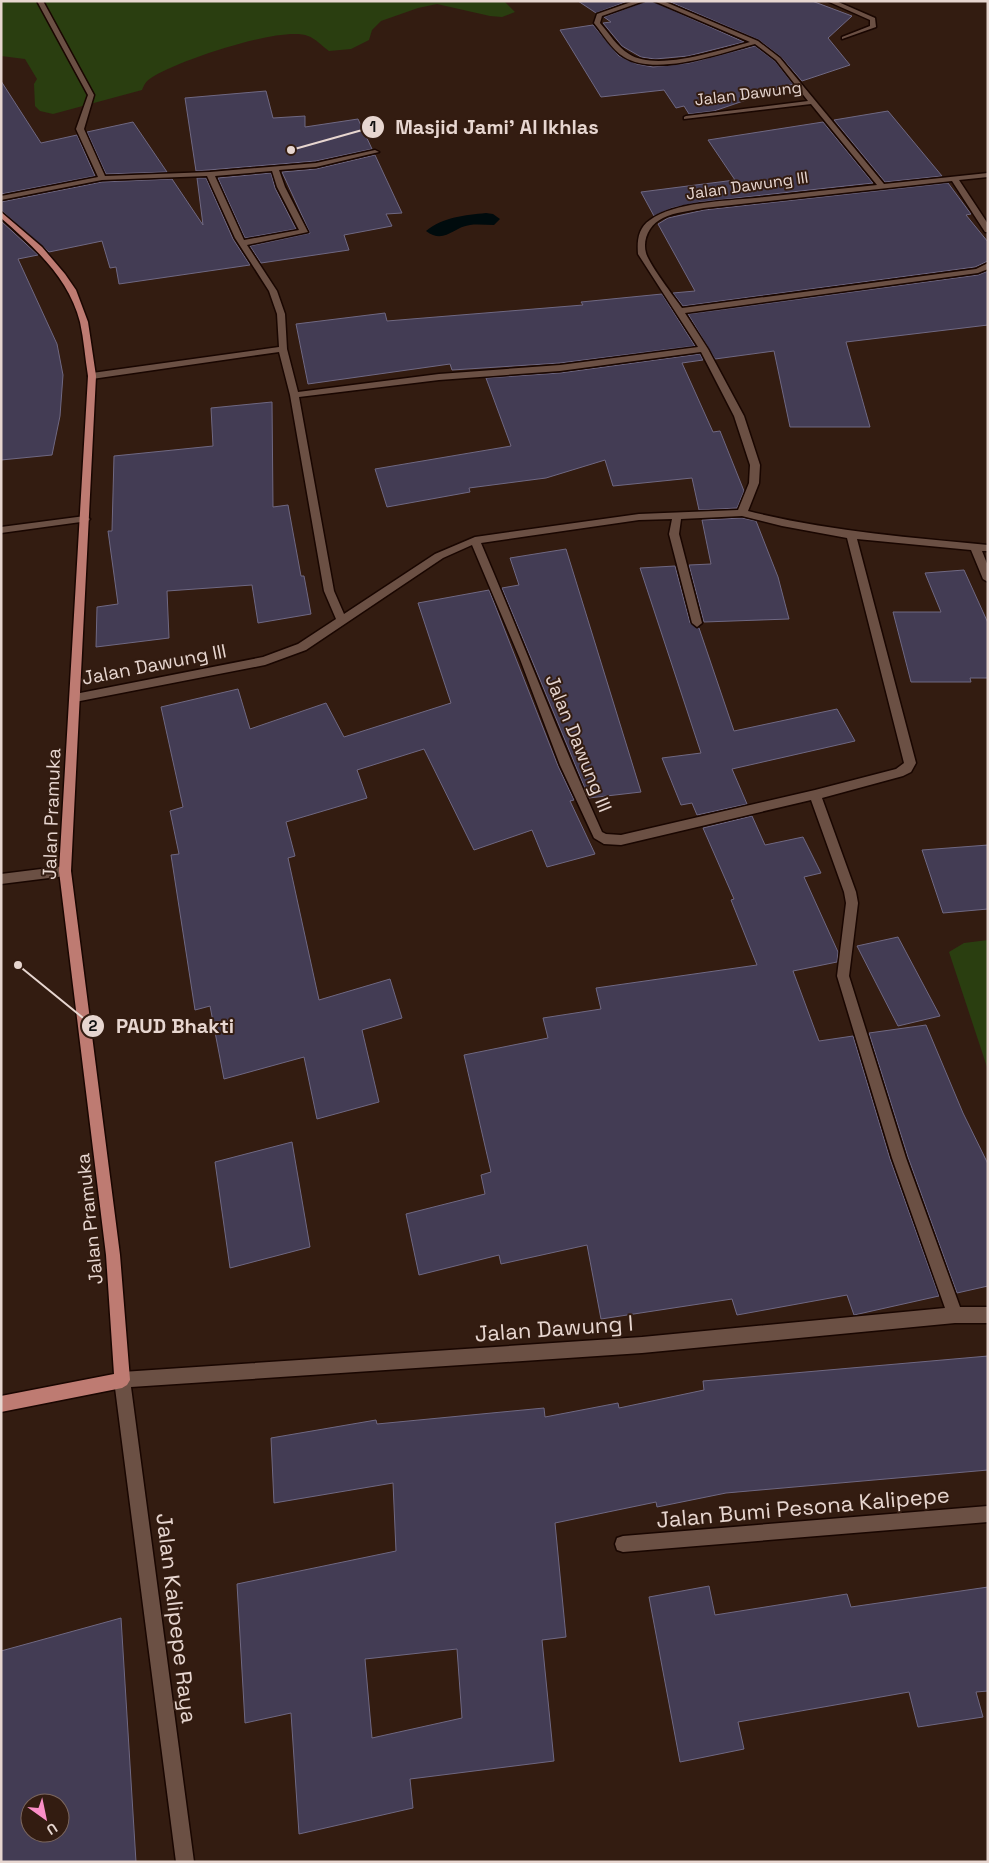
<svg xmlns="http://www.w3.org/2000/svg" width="989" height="1863" font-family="'Space Grotesk',sans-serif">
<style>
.green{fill:#2a3e10}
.water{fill:#000b0d}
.building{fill:#433c54;stroke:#6f6882;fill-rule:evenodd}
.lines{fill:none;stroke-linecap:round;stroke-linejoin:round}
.minor-casing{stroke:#190601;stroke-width:3}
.major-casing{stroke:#190601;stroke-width:3}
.minor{fill:#6b5044;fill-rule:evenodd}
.major{fill:#be7b72;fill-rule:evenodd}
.labels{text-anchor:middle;stroke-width:4;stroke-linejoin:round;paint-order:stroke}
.far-street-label{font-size:16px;fill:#e7d6d0;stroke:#331c11}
.street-label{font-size:19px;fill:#e7d6d0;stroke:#331c11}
.near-street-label{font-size:22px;fill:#e7d6d0;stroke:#331c11}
.leader{fill:none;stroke:#e7d6d0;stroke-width:2}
.callout-dot{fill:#e7d6d0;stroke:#331c11;stroke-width:2}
.mark-label{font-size:15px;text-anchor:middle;font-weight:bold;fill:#111}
.callout-label{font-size:20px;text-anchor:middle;font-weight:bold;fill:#e7d6d0;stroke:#331c11;stroke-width:4;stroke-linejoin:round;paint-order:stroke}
</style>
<rect width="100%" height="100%" fill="#331c11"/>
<path class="green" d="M1,1H504L515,12L502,17L490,16L437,4L418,8L381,21L372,30L369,40L351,49L329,51C323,47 315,38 308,36C282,25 174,62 151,78C146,81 144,85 142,90L53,114L40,111L35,106L34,84L37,79L25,59L1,56Z
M988,940V1070L949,952L964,943Z"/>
<path class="water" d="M486,213L493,214L500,219L494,225C486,225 477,224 470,225C453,227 444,245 426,231C443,217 465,215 486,213Z"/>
<path class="building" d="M578,1H628L596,13Z
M646,1H652L744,42L688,56L655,59L641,57L622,46L603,23L611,22L604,17Z
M668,1H812L852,16L828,38L850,65L802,81L781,57L759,40Z
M593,25L619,56L637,64L653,67L689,63L755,46L775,61L793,84L714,111L689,114L684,106L676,108L664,90L601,97L560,30Z
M1,81L41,143L77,135L95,176L1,194Z
M266,91L273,118L305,116V127L358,119L372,149L316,161L196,171L185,98Z
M888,111L942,176L885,182L834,120Z
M133,122L167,172L106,174L87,132Z
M823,122L873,183L700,202L672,208L654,216L641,192L735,180L708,140Z
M375,155L402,213L386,214L392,226L344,235L349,250L261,263L250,246L310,233L282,172L316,169Z
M271,173L275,188L296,229L245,238L218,178Z
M197,178H206L233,239L250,265L119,284L116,267L110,268L102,241L49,252L1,210V202L102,182L172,179L203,225Z
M948,183L971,214L966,215L988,242V261L975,267L683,306L673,293L695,291L658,224L668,218L704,210Z
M1,221L38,255L18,259L57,344L63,375L60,416L52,455L1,460Z
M988,271V325L846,342L870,427H790L774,351L715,359L688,314L978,275Z
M662,294L695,346L560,363L452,370L450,364L308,384L296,324L385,313L387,321L583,305L581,302Z
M700,354L703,360L682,363L713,432L720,431L744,491L737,508L699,510L692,478L613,486L605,460L546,478L469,488L470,492L387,507L375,469L511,446L486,378L560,373Z
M272,402L273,507L288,505L301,576H304L311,614L258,623L252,585L167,591L169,638L96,647L97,607L118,604L108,531H112L114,456L213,446L211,408Z
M742,518L756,521L778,577L789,619L704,622L689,565L711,564L702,520Z
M566,549L641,792L589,798L502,588L519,585L510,558Z
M675,566L690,623L699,628L734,731L837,709L855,741L732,769L747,804L697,815L692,803L681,805L662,758L701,753L640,568Z
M964,570L988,623V678H970L971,682H911L893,612H941L925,573Z
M489,590L558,766L574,800L570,801L595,854L547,867L532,830L474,850L424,749L357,770L367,798L286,822L295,856L288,858L319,1000L390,979L402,1018L362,1030L379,1102L317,1119L304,1057L224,1079L210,1006L195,1010L171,855L179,854L170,811L183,807L161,707L238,689L250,729L326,703L344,737L451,703L418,603Z
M752,816L765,845L803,837L821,873L804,877L838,952L837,962L793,971L819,1041L853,1036L890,1159L939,1296L854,1315L847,1295L737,1315L732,1299L601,1319L587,1245L501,1264L499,1255L419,1275L406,1214L485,1194L481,1175L491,1172L464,1055L548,1038L543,1018L601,1009L596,988L757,965L731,900L734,899L703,828Z
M988,845V909L943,913L922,850Z
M898,937L940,1016L898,1026L857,946Z
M926,1025L963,1113L988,1164V1286L957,1293L908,1157L869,1033Z
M292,1142L310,1247L230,1268L215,1162Z
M988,1356V1470L726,1493L657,1507L656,1502L555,1523L566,1637L542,1640L554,1761L410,1779L413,1808L299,1834L291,1713L245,1723L237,1584L396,1551L393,1483L274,1503L271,1438L376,1420L377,1424L544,1408L545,1417L618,1403L619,1408L704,1390L703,1381ZM457,1649L462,1718L372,1738L365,1659Z
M709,1586L715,1615L847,1594L851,1607L988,1587V1691L976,1692L983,1717L918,1727L909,1692L738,1722L744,1749L680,1762L649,1597Z
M121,1618L136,1862H1V1651ZM30,1803H60V1833H30Z"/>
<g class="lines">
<defs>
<path id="minor" d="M37,1H43L94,95L84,129L105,176L210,172L316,163L375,150L379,152L316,167L279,170L285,187L308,232L247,245L277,291L285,314L287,349L298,392L439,374L560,365L698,347L638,254C637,241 638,228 650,220C674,202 725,201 755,198C795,194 836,189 877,185L811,104L684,119V117L686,116L808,101L776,60L755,44C721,53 656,77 624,57C612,50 603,34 594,23L597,14L634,1H644L602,16L600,23C609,33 617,47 629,54C656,72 720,50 750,42L654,1H663L758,41L780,58L884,184L988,173V177L959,180L988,224V232H985L952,181L704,208C690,211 675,212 663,218C650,224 642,239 646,253C649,264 674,297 682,308L976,269L988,263V269L978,273L685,313L708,349L744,416L760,465L759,483L748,511C827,531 907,537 988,545V551H982L988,566V582L983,579L971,550L857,539L916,763L911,772L903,776L822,798L856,892L858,903L849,976L906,1158L960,1307H988V1323H955L642,1353L131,1387L194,1862H176L114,1380L117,1375L122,1372L642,1337L945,1308L892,1158L837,976L846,903L844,892L811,800L621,845L604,844L594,838L560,765L520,659L472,545L443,558L306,650L265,665L75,702L71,701L70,698L75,694L263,657L298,644L336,619L324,591L290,395L279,352L92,379L88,376L92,373L279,347L277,314L269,291L235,238L207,176L102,180L1,200V196L98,177L76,129L88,95ZM272,171L277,187L299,230L244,240L215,176ZM701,352L734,416L750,465L749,483L738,510L639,514L475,537L435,554L344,614L334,591L299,397L439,380L560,371ZM742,516L782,526L847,538L904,763L896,769L815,790L621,835L606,834L602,832C559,737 522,639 481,543L639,520L672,519L669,534L692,623L697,627L702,623L679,534L681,519Z
M827,1H836L875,18L876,27L842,39V37L870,26V20Z
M85,516L90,519L88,521L1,533V527Z
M65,866L69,867L71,871L69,875L65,876L1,884V874Z
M988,1506V1522L623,1552L617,1550L615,1544L617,1538L623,1536Z"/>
<path id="major" d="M1,212L42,247L65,274L76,290L88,322L96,376L71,871L120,1255L130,1380L127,1385L122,1388L1,1412V1396L114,1374L106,1255L59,871L88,376C85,358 84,340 80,322C69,278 34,247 1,218Z"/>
</defs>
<use href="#minor" class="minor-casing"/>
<use href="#major" class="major-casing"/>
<use href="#minor" class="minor"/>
<use href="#major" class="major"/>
</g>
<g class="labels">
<g class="far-street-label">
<text transform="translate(748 93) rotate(-7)" y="6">Jalan Dawung</text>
<text transform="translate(747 185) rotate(-8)" y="6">Jalan Dawung III</text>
</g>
<g class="street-label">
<text transform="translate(154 664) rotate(-11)" y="7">Jalan Dawung III</text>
<text transform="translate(579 743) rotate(68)" y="7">Jalan Dawung III</text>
<text transform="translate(51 814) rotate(-88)" y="7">Jalan Pramuka</text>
<text transform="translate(89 1219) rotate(-96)" y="7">Jalan Pramuka</text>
</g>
<g class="near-street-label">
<text transform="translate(554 1328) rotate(-4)" y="8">Jalan Dawung I</text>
<text transform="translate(803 1507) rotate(-5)" y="8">Jalan Bumi Pesona Kalipepe</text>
<text transform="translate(177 1618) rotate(83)" y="8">Jalan Kalipepe Raya</text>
</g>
</g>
<path class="leader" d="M291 150L373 127M18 965L93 1026"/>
<g class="callout-dot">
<circle cx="291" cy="150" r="5"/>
<circle cx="18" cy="965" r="5"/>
<circle cx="373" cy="127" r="12"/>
<circle cx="93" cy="1026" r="12"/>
</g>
<g class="mark-label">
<text x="373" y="132">1</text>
<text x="93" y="1031">2</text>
</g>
<g class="callout-label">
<text x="497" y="134">Masjid Jami' Al Ikhlas</text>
<text x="175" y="1033">PAUD Bhakti</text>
</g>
<rect width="989" height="1863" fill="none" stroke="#e7d6d0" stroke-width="5"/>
<g transform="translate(45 1818) rotate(147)"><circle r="24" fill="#331c11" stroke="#7b665d"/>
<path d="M0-4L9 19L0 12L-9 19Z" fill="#fa8fc7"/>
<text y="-8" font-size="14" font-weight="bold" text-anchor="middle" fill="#e7d6d0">U</text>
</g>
</svg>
